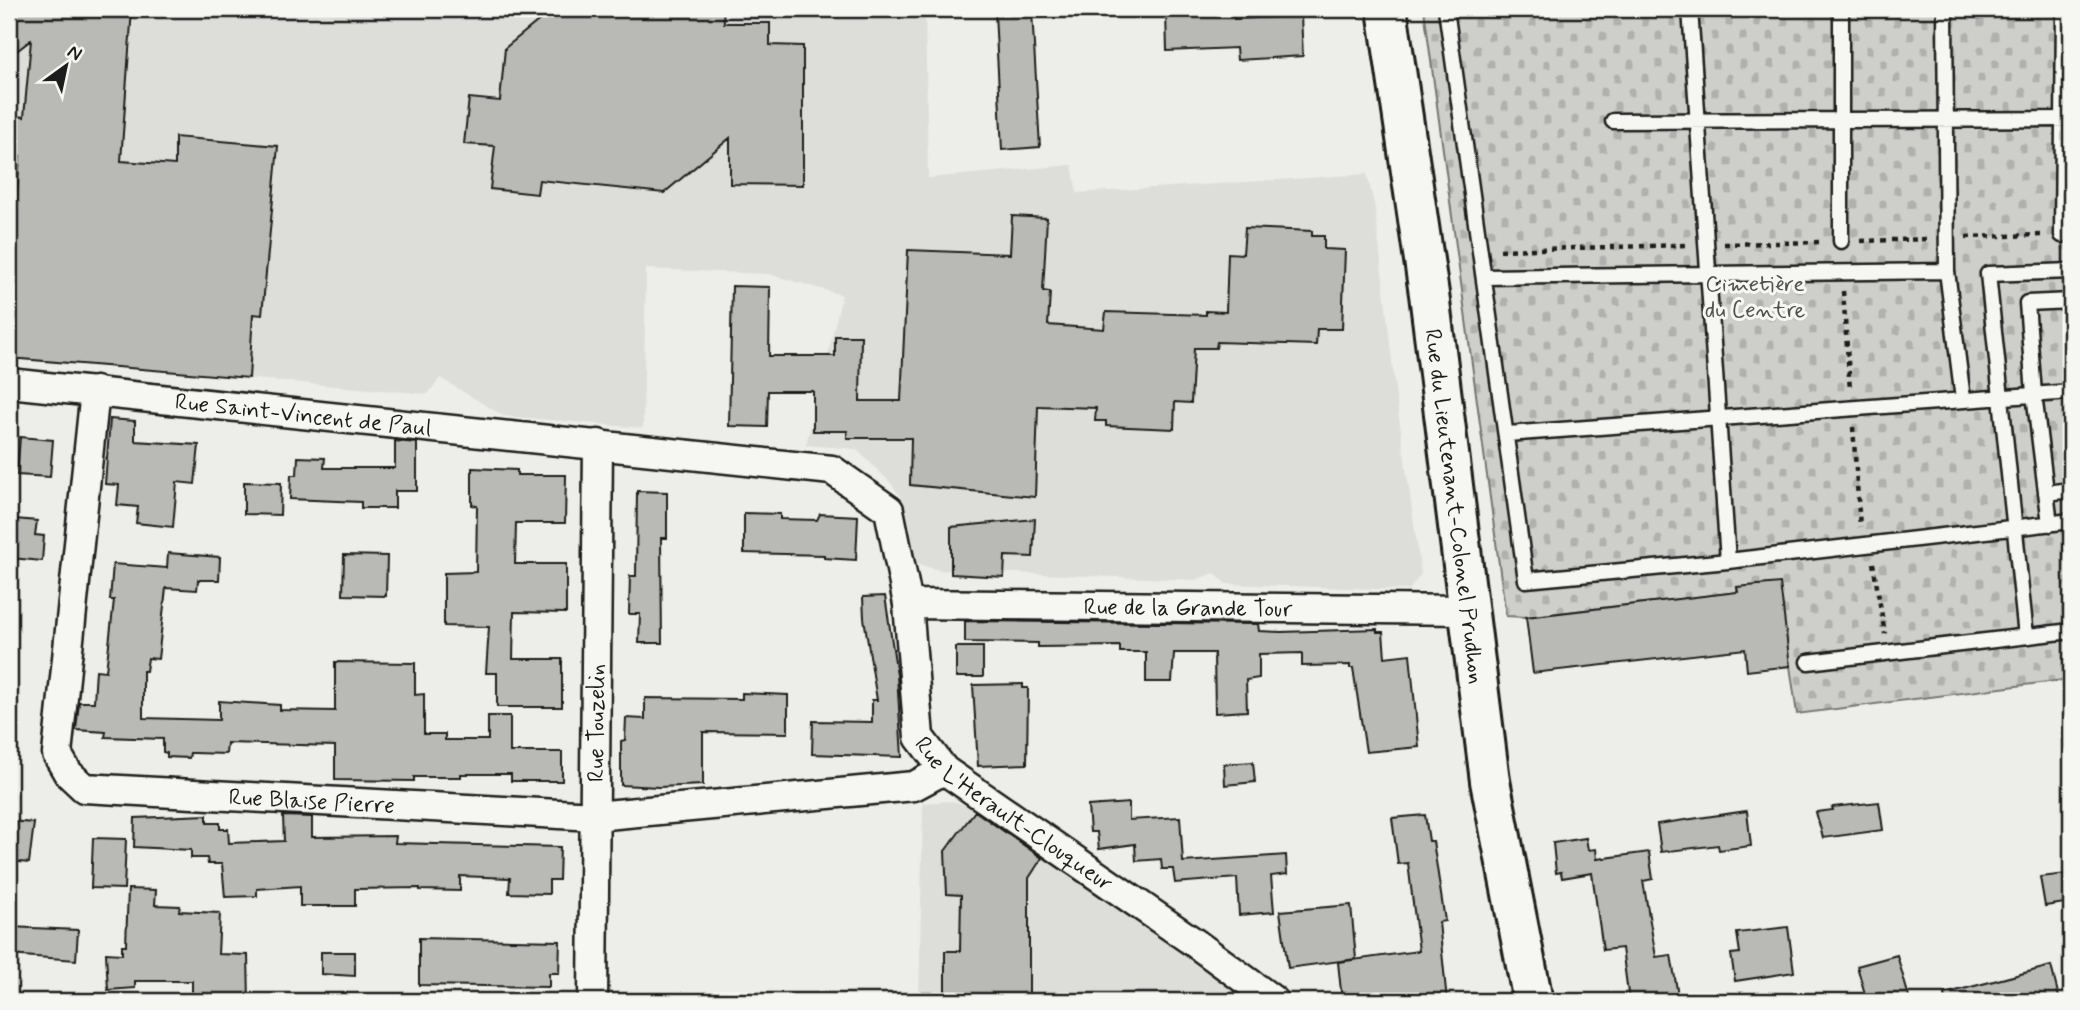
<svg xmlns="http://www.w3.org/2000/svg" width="2080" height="1010" font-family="Mynerve,sans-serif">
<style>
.built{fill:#ddddda}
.cemetery{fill:url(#cemetery-stones);stroke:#757574;stroke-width:2}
.building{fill:#b9b9b6;stroke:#1c1c1c;stroke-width:2}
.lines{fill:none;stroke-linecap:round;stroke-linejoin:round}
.lane-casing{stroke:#1c1c1c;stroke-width:19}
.street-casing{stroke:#1c1c1c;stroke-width:33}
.secondary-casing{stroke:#1c1c1c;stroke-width:44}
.path{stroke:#1c1c1c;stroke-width:4.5;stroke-dasharray:5 5;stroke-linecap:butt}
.lane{stroke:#f6f6f2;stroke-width:14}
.street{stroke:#f6f6f2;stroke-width:28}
.secondary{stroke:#f6f6f2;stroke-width:38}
.labels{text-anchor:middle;stroke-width:6;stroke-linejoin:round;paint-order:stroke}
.park-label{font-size:23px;fill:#515151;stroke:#f6f6f2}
.street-label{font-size:23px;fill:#1c1c1c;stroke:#f6f6f2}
</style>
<defs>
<pattern id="cemetery-stones" width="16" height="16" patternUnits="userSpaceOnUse" patternTransform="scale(1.75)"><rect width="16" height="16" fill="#cececb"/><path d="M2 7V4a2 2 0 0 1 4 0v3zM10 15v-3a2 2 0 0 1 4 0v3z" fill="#b0b0ae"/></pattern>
</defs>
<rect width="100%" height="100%" fill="#edede9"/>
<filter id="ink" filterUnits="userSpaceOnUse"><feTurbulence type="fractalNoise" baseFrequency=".0143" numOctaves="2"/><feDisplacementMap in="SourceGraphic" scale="14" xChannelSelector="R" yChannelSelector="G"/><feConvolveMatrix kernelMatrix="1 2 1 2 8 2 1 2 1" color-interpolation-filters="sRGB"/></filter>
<g filter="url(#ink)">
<path class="built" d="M9,9H925L928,178L1072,165L1077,193L1367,174L1375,208L1395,389L1421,574L1409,590L1226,584L1215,573L1195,580L939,570L917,564L909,550L902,498L889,481L856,449L806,445L842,295L768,274L646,269L643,428L504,416L440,378L428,394L9,358Z
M952,801L971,806L978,811L1256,1001H919L923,803Z"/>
<path class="cemetery" d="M1424,9H2071V679L1797,714L1790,666L1737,588L1738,592L1526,617L1506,616Z"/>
<path class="building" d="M9,9H132L121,161L175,165V137L278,146L262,315L253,314L249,378L9,358V289L20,156L9,155V115L24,117L31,40L9,57Z
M553,9H723L724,23H770V45L803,46V185L730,184V138L664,193L539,180L537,194L490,189L495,146L464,144L469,98L500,101L505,48Z
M1234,9V19L1301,16L1303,56L1237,60L1236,48L1167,51L1166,12Z
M1032,11L1040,147L1002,150L995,13Z
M1012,216L1047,218L1043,291L1050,292L1048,325L1104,329L1106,312L1206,315V311L1226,312L1228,253L1243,254L1245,228L1312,231V236H1324V249L1345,250L1342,329H1317L1316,345L1217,342L1216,348H1194L1191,403L1175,402L1174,429L1106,426V421H1095L1096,408L1038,406L1035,497L910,485L911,438H847V431H813V391H768L767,427L729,426L732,286L770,287L769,356H835V336H861L860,401H901L908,250L1010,254Z
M110,419L135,421V441L199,445L195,484L177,482L173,527L136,523L138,507L117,505L119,485L105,484Z
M20,437L53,440L50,477L17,475Z
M395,441L417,443V491H395V508H361V502L290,499L291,475H297L298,457L325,458L324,468H395Z
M472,468L517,470V475H566L565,523H516L515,564H566V613L514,612L513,659H562V707H497V673H486L489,627L444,626V573L476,572L477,506L472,505Z
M244,482L281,483L280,515L244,514Z
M637,491L667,492V538H661L662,643H639L640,614H629L630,576H636Z
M744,513L780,514V519L817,520L820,514L858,516L856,560L824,558V555L744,553Z
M15,519L37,521L35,535L44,536L42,561L11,558Z
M1035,519L1033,557L1005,556L1004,577L951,574V527Z
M168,553L220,557L219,580H198L197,590L166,588L158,659L148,658L146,671H143V718L219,720V701L280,705V710L335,711V662L415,663V695L424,694V734H445V740H488V716H510V752H562V781H511V774H461V777H414V781L335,780V746L227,743L226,754L194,753H190L189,758L167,757V753L163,752V739L105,737L106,732L76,730L79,702H94L96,670L106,671L114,600H110L113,564L167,568Z
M344,555L387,556L386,596L343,595Z
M1780,583L1790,666L1747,671L1745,649L1533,673L1526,617L1738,592L1737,587Z
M885,596L897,675L902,757L812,754L813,721L872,722V700H877L864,618L863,597Z
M965,621L1258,624L1259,631L1281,632L1377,629V632H1383L1385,657L1410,654L1419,747L1366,752L1353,668H1350V665L1302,666V653L1259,654V678L1246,680L1247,711L1215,713L1214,653H1174L1172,682H1146V652H1120V646L1038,647V643L965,642Z
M956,647H983V677H956Z
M1023,684V688H1028L1027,764L978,766L973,685Z
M742,693L788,695V733L703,732V785L659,787L621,785V741L625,740L626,718L645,719V698L742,699Z
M1253,762L1255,782L1225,785L1224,764Z
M1879,802L1883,830L1823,838L1816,812L1833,810L1832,807Z
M1129,803V820L1180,817L1183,862L1286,855L1287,874L1271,876L1274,912L1239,915L1237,878L1175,883L1173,869H1162L1161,859L1136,861L1135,844L1099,849L1097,832H1090L1088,806Z
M975,811L1042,858L1029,878V1001H945V951H960L961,895L947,894L945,851Z
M1747,811L1751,846L1719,850L1718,845L1661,852L1657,824Z
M207,815V823H220V829H228L229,843L284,841L283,816L312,817V837L396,836L395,843L560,847L559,880H549V894L509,893L510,878L460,876V891L420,890V888L355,889V906H300V886L257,889V896L225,897L222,864H208L207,858H191V850L134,847L135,818Z
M1425,815L1429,841H1433L1445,921L1439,922L1447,1001H1342L1338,962L1419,951L1408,863L1398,864L1392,818Z
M9,821L34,823L29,863L9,861Z
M93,838L126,839L124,889L91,888Z
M1586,838L1588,850L1596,849L1597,859L1649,852L1653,879L1643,881L1656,957L1671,955L1679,1001H1629L1622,948L1603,950L1592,873L1562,878L1561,872L1556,873L1553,843Z
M2066,874L2071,902L2045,906L2040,877Z
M128,889L156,890L155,905L180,906L179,911L220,913L218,954L248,955L249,1001H192V981H135V988L108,990L106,953L122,954V945H126Z
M1351,905L1356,959L1288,968L1280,911Z
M9,927L78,930L76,960L9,955Z
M1788,927L1794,972L1735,981L1731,954L1740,953L1737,933Z
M419,938L560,941L559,973H549V987L419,985Z
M321,952H355V976L321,974Z
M1897,955L1910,1001H1867L1857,966Z
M2051,966L2060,1001H1945L1944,994Z"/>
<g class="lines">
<defs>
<path id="lane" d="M1446,9L1526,580L1728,561L2071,521
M1690,9L1728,561
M1841,9V241
M1945,9L1947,271
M1613,121L2071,119
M2062,235L2064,9
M1485,277L1947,271L1963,399
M1507,434L2071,392
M2046,493L2071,490
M2050,524L2034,394L2027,303L2071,301
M2026,636L1988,274L2071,271
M1808,662L2071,631"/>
<g id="street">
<path id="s1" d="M9,383L832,470L889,510L908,604L919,737L944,770L1195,943L1274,1001"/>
<path id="s2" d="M95,391L57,754L68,773L84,788L595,816L914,786L944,770"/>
<path id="s3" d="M908,604L1467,610"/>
<path id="s4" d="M593,1001L598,444"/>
</g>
<g id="secondary">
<path id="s5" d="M1387,9L1429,294L1490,781L1533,1001"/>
</g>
</defs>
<use href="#lane" class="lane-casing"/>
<use href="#street" class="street-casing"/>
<use href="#secondary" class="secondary-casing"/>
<path class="path" d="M1966,237L2044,235
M1861,241L1929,239
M1724,244L1824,242
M1500,250L1687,245
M1843,291L1850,390
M1853,427L1860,527
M1873,563L1885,634"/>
<use href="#lane" class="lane"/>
<use href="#street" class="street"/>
<use href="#secondary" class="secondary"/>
</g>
</g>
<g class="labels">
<g class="park-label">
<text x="1755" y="291">Cimetière<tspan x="1755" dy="26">du Centre</tspan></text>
</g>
<g class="street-label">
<text dy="8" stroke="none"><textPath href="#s1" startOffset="296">Rue Saint-Vincent de Paul</textPath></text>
<text dy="8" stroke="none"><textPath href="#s5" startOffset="502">Rue du Lieutenant-Colonel Prudhon</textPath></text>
<text dy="8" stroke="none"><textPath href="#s3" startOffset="280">Rue de la Grande Tour</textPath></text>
<text dy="8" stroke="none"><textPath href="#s4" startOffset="278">Rue Touzelin</textPath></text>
<text dy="8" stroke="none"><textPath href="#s2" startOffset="637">Rue Blaise Pierre</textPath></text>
<text dy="8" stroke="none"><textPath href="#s1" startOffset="1250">Rue L'Herault-Clouqueur</textPath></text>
</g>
</g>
<rect width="2080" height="1010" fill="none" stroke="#f6f6f2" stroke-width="35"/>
<rect x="18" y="18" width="2045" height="975" fill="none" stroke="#1c1c1c" stroke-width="2.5" filter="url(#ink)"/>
<g transform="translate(66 66) rotate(33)" stroke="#f6f6f2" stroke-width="5" paint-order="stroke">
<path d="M0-5L12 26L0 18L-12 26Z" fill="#1c1c1c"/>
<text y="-10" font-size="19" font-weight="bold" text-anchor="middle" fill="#1c1c1c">N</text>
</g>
</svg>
